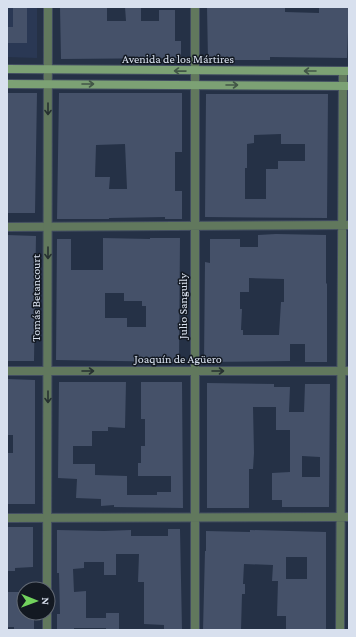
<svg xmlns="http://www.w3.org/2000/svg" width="356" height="637" font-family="'Crimson Pro',serif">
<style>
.built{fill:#2a3854}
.building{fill:#455169;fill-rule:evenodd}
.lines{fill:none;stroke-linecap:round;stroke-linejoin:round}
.minor-casing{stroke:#424d61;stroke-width:10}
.tertiary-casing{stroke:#424d61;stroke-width:10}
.secondary-casing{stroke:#424d61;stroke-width:10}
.minor{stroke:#61785d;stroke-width:8}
.tertiary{stroke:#61785d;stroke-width:8}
.secondary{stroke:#7ca174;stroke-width:8}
.oneway{stroke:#425647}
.oneway2{stroke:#263131}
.labels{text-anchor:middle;stroke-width:3;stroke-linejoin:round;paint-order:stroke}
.street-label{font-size:12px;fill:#d8e0ee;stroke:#131922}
</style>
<rect width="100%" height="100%" fill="#253146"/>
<path class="built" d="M7,7H37V58L7,57Z"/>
<path class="building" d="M13,7H27V43H7V27H13Z
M60,7H107V21H126L125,7H141V21H159V10H175V41H181V58L61,59Z
M207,7H285V12L319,13V7H349L347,58L270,57V60H208Z
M7,93H37L35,213H7Z
M59,93H182V152H175V191H182V219H165V217L109,218V219H57ZM125,144L127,189H109L110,177H95L96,145Z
M206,94H328L327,218L205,217ZM281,134V144H305V161H278V169H266V199H245V168H247V144L254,143V135Z
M276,234L326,235V283L327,284V362H305V344H290V361L204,362L205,262L210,263V239H240V247H258V235ZM249,278L284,279V302H281L279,335H243V330H241L242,309H240V292H249Z
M7,235L36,236L34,361H7Z
M103,238L150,239V238H180L179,362L56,360L57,239H71V270H103ZM105,293H124V301H142V306H146V327H127V318H105Z
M7,379L35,380V504H7V453H13V435H7Z
M59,382H126L125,428L108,427V431H92V446H73V464H95V475L127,476V495H157V492H171V476H138V463H141V446H145V419H141V382H182L183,508L114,507V505L101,506V499L76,498L77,479L58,478Z
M207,383L274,384V387H290L289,412H304L305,384H330L329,507H282V500H272V473L290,472V430H276V407H253L254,453L253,469H249V508H207ZM302,456L320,457V477H302Z
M7,527H33V567L15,568V571H7Z
M168,529H180L182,630H164V625L144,624V582H138L139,554H116V575H104V562H84V568L73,569L74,592L86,591V618H106V613H119V630H106V628H74V630H57V614H60L59,573H57V530L104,531L131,530V536H168Z
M250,530L326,532V630H286V616H277L278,581H272L273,565L244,564L243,584H245V594H242L241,630H203L205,551H206V531L250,532ZM286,557H307V579H286Z
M7,592H24V613H34V630H14V627H7Z"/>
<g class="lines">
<defs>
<path id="minor" d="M7,227L349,225
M7,518L349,517
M195,630V7
M340,630L343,71"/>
<path id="tertiary" d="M7,371H349
M47,589L48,7
M47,613V630"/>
<path id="secondary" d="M7,69L349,71
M7,84L349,86"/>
</defs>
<use href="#minor" class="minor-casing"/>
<use href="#tertiary" class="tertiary-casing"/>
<use href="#secondary" class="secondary-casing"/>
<use href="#minor" class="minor"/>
<use href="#tertiary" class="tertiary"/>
<use href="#secondary" class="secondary"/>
</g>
<defs><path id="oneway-shaft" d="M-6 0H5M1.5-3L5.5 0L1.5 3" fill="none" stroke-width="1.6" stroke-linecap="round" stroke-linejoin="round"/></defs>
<g class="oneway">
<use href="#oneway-shaft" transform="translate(180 71) rotate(-179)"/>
<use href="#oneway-shaft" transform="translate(310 71) rotate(-180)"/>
<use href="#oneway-shaft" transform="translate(88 84)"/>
<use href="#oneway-shaft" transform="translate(232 85)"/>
</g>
<g class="oneway2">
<use href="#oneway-shaft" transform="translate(48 109) rotate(90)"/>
<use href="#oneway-shaft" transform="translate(48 253) rotate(90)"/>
<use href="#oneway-shaft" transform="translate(88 371)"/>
<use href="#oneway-shaft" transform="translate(218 371)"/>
<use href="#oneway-shaft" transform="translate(48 397) rotate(90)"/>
</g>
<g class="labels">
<g class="street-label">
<text x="178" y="63">Avenida de los Mártires</text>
<text transform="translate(36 298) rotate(-90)" y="4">Tomás Betancourt</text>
<text transform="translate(183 306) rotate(-90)" y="4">Julio Sanguily</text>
<text x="178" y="363">Joaquín de Agüero</text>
</g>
</g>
<rect width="356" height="637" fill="none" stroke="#d8e0ee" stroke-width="16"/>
<g transform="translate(36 601) rotate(91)"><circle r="19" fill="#131922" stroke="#626974"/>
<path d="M0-3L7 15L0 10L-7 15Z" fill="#72d25d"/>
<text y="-6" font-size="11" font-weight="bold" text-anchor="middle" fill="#d8e0ee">N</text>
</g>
</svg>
